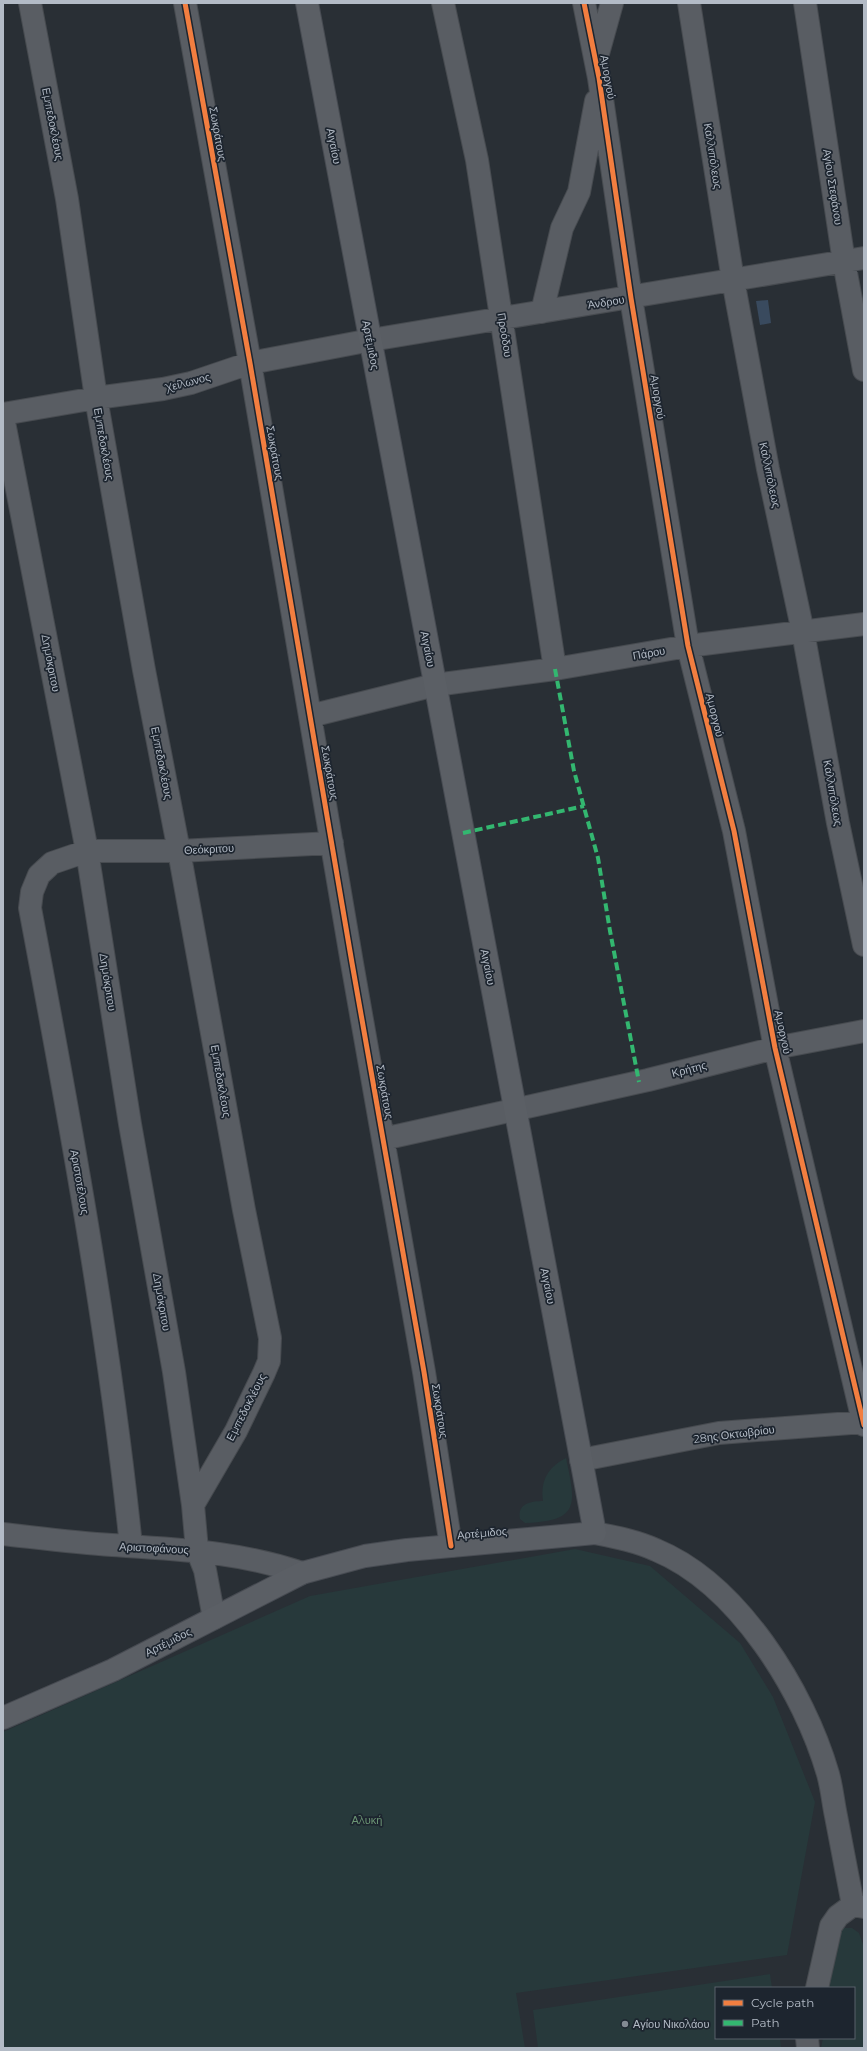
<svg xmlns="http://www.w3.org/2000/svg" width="867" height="2051" font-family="Montserrat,sans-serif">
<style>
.green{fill:#27393b}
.water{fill:#394a5e}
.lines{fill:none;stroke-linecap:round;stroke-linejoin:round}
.minor-casing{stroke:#474b50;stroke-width:24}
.major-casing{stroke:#474b52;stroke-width:24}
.minor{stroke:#595d63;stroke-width:22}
.major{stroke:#5b5f65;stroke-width:22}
.quiet{stroke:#33b770;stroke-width:4;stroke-dasharray:8 4;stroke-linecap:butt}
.cycleway-casing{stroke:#1d252f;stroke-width:8}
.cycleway{stroke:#f27e40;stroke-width:5}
.poi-dot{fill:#838a93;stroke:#1d252f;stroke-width:1.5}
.labels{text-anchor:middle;stroke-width:3.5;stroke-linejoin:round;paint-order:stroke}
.street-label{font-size:11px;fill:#b3bbc6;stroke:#1d252f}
.park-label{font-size:11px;fill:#6c9574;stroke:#1d252f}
.poi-label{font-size:11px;fill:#b3bbc6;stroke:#1d252f;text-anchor:start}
</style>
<rect width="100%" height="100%" fill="#292f35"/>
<path class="green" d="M566,1458C576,1505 580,1521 525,1523L520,1519C517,1504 530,1501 543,1501C540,1481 548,1467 566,1458Z
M575,1549L650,1566L740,1643L773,1697L815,1802L787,1955L516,1993L525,2048H3V1732L310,1596Z
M843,1928H852L859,1933L864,1947V2048H821L823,2038H854V1988H829C831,1973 831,1937 843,1928Z
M770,1974L772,1988H716V2038H780L781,2048H538L533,2010Z"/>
<path class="water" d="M768,300L771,323L760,325L756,301Z"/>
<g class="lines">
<defs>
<path id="minor" d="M30,3L67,199L96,398L144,670L179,851L244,1210L270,1338L269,1361L264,1373L236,1431L193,1505
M185,3L250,363L352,963L424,1372L451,1546
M443,3L477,160L555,669
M584,3L599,78L631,298L688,646L734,831L775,1048L864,1425
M689,3L733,280L768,469L803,632L838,823L864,945
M805,3L844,262L864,370
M597,57L612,3
M542,312L562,228L579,192L596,101
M3,414L96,398L163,389L191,383L250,363L371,340L864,258
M3,417L87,851L130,1124L174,1372L193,1505L197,1550L205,1570L214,1618
M310,716L435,685L555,669L688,646L864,624
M383,1139L648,1080L775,1048L864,1031
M581,1460L719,1433L864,1422
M595,1533C615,1537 636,1541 656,1550C738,1584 804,1691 828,1774C832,1788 833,1802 836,1816C842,1846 847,1875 853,1905
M3,1534C39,1538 76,1543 112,1545C181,1550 236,1551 302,1573
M131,1546C109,1332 70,1120 30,908L32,892L39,875L52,863L87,851H179L332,843
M817,1988L831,1926L838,1916L853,1905L864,1907
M807,2038L808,2048"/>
<path id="major" d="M3,1718L113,1670L302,1573L365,1556L407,1550L595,1533L307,3"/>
</defs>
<use href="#minor" class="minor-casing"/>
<use href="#major" class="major-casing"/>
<use href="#minor" class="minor"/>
<use href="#major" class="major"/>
<path class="quiet" d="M555,669L574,771L598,858L610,931L639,1082
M463,833L584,806"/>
<defs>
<path id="cycleway" d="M185,3L250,363L352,963L424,1372L451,1546
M584,3L599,78L631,298L688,646L734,831L775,1048L864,1425"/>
</defs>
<use href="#cycleway" class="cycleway-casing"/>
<use href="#cycleway" class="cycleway"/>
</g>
<circle class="poi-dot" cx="625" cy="2024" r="4"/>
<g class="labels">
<g class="street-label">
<text transform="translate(608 77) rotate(80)" y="4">Αμοργού</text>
<text transform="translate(53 124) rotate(79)" y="4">Εμπεδοκλέους</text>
<text transform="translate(218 134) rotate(80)" y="4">Σωκράτους</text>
<text transform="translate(334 146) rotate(79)" y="4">Αιγαίου</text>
<text transform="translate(713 156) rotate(81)" y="4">Καλλιπόλεως</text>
<text transform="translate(833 187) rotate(81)" y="4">Αγίου Στεφάνου</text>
<text transform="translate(606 302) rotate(-9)" y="4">Άνδρου</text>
<text transform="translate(505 335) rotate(81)" y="4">Προόδου</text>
<text transform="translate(371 345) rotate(79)" y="4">Αρτέμιδος</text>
<text transform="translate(188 382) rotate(-15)" y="4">Χείλωνος</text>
<text transform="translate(658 397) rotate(81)" y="4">Αμοργού</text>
<text transform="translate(104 444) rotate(80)" y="4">Εμπεδοκλέους</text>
<text transform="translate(275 453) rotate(80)" y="4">Σωκράτους</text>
<text transform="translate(770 475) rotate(78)" y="4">Καλλιπόλεως</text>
<text transform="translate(428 649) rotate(79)" y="4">Αιγαίου</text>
<text transform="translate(649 653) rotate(-10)" y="4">Πάρου</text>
<text transform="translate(51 663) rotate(79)" y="4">Δημόκριτου</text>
<text transform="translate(715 715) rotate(76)" y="4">Αμοργού</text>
<text transform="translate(162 763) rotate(79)" y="4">Εμπεδοκλέους</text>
<text transform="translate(330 773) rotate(80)" y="4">Σωκράτους</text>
<text transform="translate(833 793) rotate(80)" y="4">Καλλιπόλεως</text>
<text transform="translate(209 849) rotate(-3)" y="4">Θεόκριτου</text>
<text transform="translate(488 967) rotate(79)" y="4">Αιγαίου</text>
<text transform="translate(108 982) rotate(81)" y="4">Δημόκριτου</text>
<text transform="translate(783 1032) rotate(78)" y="4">Αμοργού</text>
<text transform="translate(689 1069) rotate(-14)" y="4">Κρήτης</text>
<text transform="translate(221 1081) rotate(80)" y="4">Εμπεδοκλέους</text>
<text transform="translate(385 1092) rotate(80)" y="4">Σωκράτους</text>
<text transform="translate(80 1182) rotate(80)" y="4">Αριστοτέλους</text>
<text transform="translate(548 1286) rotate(79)" y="4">Αιγαίου</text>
<text transform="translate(162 1302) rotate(80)" y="4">Δημόκριτου</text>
<text transform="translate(246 1407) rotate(-63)" y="4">Εμπεδοκλέους</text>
<text transform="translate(440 1411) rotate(81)" y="4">Σωκράτους</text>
<text transform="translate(734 1434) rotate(-7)" y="4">28ης Οκτωβρίου</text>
<text transform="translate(482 1533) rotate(-5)" y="4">Αρτέμιδος</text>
<text transform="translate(154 1548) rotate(3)" y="4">Αριστοφάνους</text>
<text transform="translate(168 1642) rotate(-27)" y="4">Αρτέμιδος</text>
</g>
<g class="park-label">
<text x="367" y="1824">Αλυκή</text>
</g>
<g class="poi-label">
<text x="633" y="2028">Αγίου Νικολάου</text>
</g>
</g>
<rect width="867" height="2051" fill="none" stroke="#b3bbc6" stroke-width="8"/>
<rect x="715" y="1987" width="140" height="52" fill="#1d252f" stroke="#59616b"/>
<rect x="723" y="2000" width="20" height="6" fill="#f27e40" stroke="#59616b"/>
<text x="751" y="2007" font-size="12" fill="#b3bbc6">Cycle path</text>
<rect x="723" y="2020" width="20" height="6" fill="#33b770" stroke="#59616b"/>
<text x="751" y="2027" font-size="12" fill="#b3bbc6">Path</text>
</svg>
